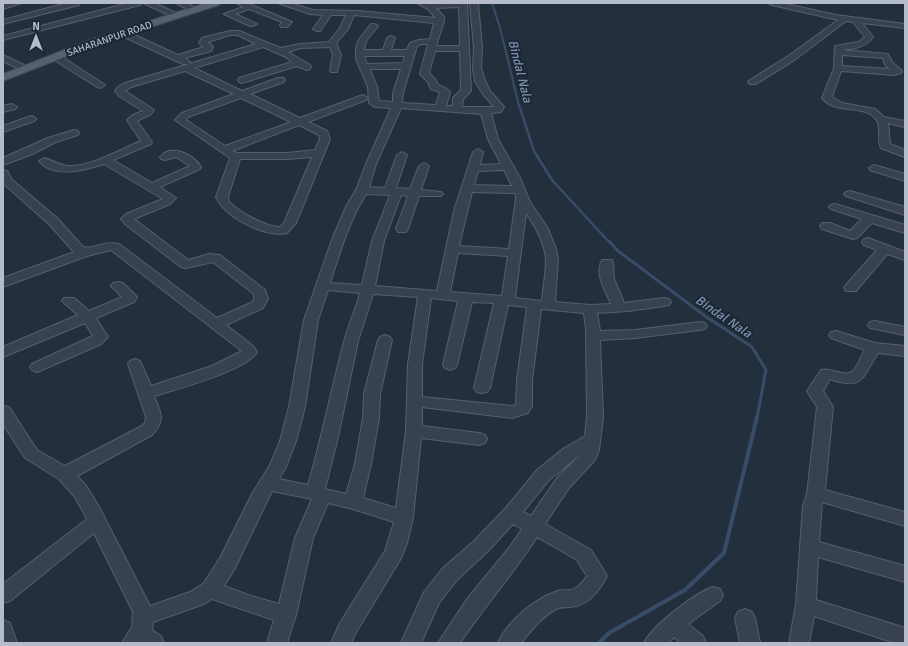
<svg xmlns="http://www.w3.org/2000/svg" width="908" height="646" font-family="Signika,sans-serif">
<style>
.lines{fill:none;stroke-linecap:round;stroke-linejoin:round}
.stream-far3{stroke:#394c67;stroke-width:2}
.stream-far2{stroke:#394c67;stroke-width:2.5}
.stream-far1{stroke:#394c67;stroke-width:3}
.stream{stroke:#394c67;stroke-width:4}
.minor-casing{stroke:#565f6c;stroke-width:2}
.major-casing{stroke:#414a57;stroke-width:2}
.minor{fill:#38414e;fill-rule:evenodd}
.major{fill:#56606e;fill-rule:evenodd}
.labels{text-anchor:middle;stroke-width:4;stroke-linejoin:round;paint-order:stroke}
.far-street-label{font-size:10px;fill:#b4bcc9;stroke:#1d2633}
.water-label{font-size:13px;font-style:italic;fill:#7c92b1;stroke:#1d2633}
</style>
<rect width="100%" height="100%" fill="#242f3e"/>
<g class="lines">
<path class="stream-far3" d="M492,3L500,28L519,106"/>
<path class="stream-far2" d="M519,105L534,151L552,180L609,242"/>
<path class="stream-far1" d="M609,241L618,251L705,316L752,347L766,370L757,418"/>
<path class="stream" d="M599,643L609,633L685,590L724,553L757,417"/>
<defs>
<path id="minor" d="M9,3H21L3,9V5Z
M67,3H80L79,5L3,24V20Z
M128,3H141L140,5L3,40V36Z
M143,3H154L176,13L172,15H169Z
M176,3H186L198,9L197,11H191Z
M236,3H247L292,22L287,27H281L280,25L282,22L249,9L235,14L257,24L253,26H250L224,14L243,7Z
M278,3H290L313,10L358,11L436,18L428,9L417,3H467L471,91L463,99L462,107H494L483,94L475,81L473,68L474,48L470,3H478L482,48L481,68L485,81L490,91L504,107L501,112L491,113L498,139L520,178L530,202L547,227L556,249L558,259L555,302L590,305L611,304C606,292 594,273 602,260H612L613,263L614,279L624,303L664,298L669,299L671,302L669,305L664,306L628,311L597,313L600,331L635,330L700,322L705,323L707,326L705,329L700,330L635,338L600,340L603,417L599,450L595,460L569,488L545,524L591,550L607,576C599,591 589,605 571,607C566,608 562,606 556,609C541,617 532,630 521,643H498C508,621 533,600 555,592C561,589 565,591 570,590C576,590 584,581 587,576L577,560L537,537C513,574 484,607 460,643H438L467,599L509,548L522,529L513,524L488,551L457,580L439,603L421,643H401L424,592L443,568L474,541L505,509L537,470L563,449L585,436L587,417L586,330L584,313L541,309L532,380V406L528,413L512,418L422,407V426L479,433L485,435L487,439L485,443L479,445L421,438L413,518L407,543L400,560L355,634L351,643H331L340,623L385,551L394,522L353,509L328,503L313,538L296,615L287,643H267L274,620L212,599L204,604L153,622L152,630L161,636L164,643H122L132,627L133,612L94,533L10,601L3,603V584L87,519L75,497L59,479L25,458L3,424V406L9,407L37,450L65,466L140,427L145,423L146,417L128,364L130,361L135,359L140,361L151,386L212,366L242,351L111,250L87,256L3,287V278L74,252L49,224L4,184L3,170L7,171L12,180L57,218L83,247C95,250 103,240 119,244L217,318L253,302L254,299V294L213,262L186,268L181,267L125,224L121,219L126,214L163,199L104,164C86,170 53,179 39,161L44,158C52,160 59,165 68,166C90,167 120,150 141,141L127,120L133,115L143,111L119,96L115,91L118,87L125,83L189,64H183L120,35V31H126L178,55L204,47L199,43L202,38L230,31H239L281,48L300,44L329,42L340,28L346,15H331L320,31H317L313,29L323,15L310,14ZM459,7L460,46H436L444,21V17L436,8ZM354,15L434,23L430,39L419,40L410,43L407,50H391L395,38L391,36L387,38L383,50H364L366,41L378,26L374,24H371L358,41L356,49V59L368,87L369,103L375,107L391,108L366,164L356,190L346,207L333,237L304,320L289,407L280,441L270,465L252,494L220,558L204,583L190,592L150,606L99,507L87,487L77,476L152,435C166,420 161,413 154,396C177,389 245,371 257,352L253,346L226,325L263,308L268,299L265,290L220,255L209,254L188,260L134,219L170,204L176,198L160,187L200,169L201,167C194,155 171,143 160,157L161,159L165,160L176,157L190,166L152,183L113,160L151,144L152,142L137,121L151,114L154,110L125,91L131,87L185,71L234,94L182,113L175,120L230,158L216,197C223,216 267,239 287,233L296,223L330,139L327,131L308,122L366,100L368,98L363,95L360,96L300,118L250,94L284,82L285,80L284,78H278L242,91L194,68L263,47L286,57L292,62L239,78L238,80L239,82L242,83L297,66L307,70L310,69L311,67L310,65L288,52L300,48L330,47L333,55L330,70L331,72H337L341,55L336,43L348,29ZM230,35H238L256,44L189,64L190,62L185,58L211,51L213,47L208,42ZM421,44H428L420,74L428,82L431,89L440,92L436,105L402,103L403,93L417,46ZM435,51H460L461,90L453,98V106H446L450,92C446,87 443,87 438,85L435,79L429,73ZM364,56H405L403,63L367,64ZM370,69H401L393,93V102L379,101L377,87ZM241,98L291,122L225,146L186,120L188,117ZM401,108L481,114L488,139L501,164L480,165L483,152L478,149L473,152L454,211L437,291L375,286L384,241L401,195L408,196L396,229L398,232H406L408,229L419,196H441L443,194L441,192L421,190L429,166L424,163L419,166L410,189L396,188L407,155L402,152L397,155L385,188L369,187L376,164ZM299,125L319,135L320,139L315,150L287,153H237L232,151ZM312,157L284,223L280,227C265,227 239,212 229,202L228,197L240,159H287ZM504,170L512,186L474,185L478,171ZM472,192L515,193L516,198L509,249L459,246ZM366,194L390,195L372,241L362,285L330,283C340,252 349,221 366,194ZM526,213C535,226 545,243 546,260C546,273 543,288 542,301L515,298ZM458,253L508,256L502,296L450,292ZM328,290L360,293C356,310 348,325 344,342C331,390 322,438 308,485L279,479L286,467L296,441L305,407L318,320ZM373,294L418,297L408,364L406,431L396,508L363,498L371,464L379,418L380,394L392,340L390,337L385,335L380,337L378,340L364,394L363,418L355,464L346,494L325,489L338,437L358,341ZM431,298L458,301L443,365L445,368L450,370L455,368L457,365L472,302L494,303L474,388L477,392L482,393L487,392L490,388L508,305L527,307L517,380L516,405L512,406L422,397V364ZM582,453L557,478L531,516L523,512L549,480ZM272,491L312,499L295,538L279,604L248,595L224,586L234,570Z
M768,3H782L836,15L905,24V28L862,23L873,37C865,48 855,48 842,50L888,54L892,62L902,71L901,73L894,75L841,71L832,97L842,103L875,109L884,117L905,121V127L888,123L890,144L905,150V157L881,148C876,139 883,126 875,118C862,104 836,115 822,98L834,68L835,46L859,42L865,37L853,22L846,21L793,61L756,84H750L748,82L750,80L787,57L838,20L772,5ZM842,55L883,58L885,65L890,69L842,66Z
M56,54L59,55L105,85L100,88L97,87L53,59L52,57Z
M3,55L24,65L25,67L21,70L3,61Z
M12,104L17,107L15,109L3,112V106Z
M31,116L34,117L36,119L34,121L3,132V126Z
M74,130L78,131L79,133L78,135L56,142L30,155L3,165V158L48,138Z
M874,165L905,174V181L870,170L869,168Z
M850,191L905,207V215L846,196L844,194L846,192Z
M835,204L905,225V233L872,223L857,238L853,239L822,229L820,226L822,223H830L850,231L862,219L831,209L829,207L831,205Z
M868,238L905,252V260L887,254L856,291H846L844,288L846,285L877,250L864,245L862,242L864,239Z
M118,282L123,283L137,297L134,302L96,318L108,337L101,344L42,370L37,372L32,370L30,367L32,364L93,336L85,323L3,357V347L78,315L62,301L64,298H74L89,311L122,297L111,286L113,283Z
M875,321L905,327V335L870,328L868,325L870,322Z
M836,331L875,343L905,346V356L878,353C862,377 864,391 830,379L823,391L833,407L825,490L905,512V526L822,502L819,542L905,566V582L818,557L816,600L905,628V643H895L814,616L809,643H789L796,605L803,505L807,494L817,407L807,391L821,370C832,367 846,379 854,370C859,364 861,356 865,350L831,338L829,335L831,332Z
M713,587L720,589L723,595L720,601L688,624L703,636L706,643H681L674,637L668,643H644C652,626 695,593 713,587Z
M745,609L752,612L755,618L760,643H740L735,618L738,612Z
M3,620L10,623L17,643H3Z"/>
<path id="major" d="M206,3H221L219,5L95,45L3,81V74L87,41Z"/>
</defs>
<use href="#minor" class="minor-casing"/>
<use href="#major" class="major-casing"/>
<use href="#minor" class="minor"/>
<use href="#major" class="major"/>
</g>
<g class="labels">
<g class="far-street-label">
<text transform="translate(109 38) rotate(-19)" y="4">SAHARANPUR ROAD</text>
</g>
<g class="water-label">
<text transform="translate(521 71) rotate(76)" y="5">Bindal Nala</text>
<text transform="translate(724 316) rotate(34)" y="5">Bindal Nala</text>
</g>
</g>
<rect width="908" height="646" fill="none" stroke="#b4bcc9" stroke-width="8"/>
<g transform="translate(36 36)" stroke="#1d2633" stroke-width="3" paint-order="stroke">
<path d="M0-3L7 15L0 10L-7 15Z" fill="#b4bcc9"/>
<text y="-6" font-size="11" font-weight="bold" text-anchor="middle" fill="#b4bcc9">N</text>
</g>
</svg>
